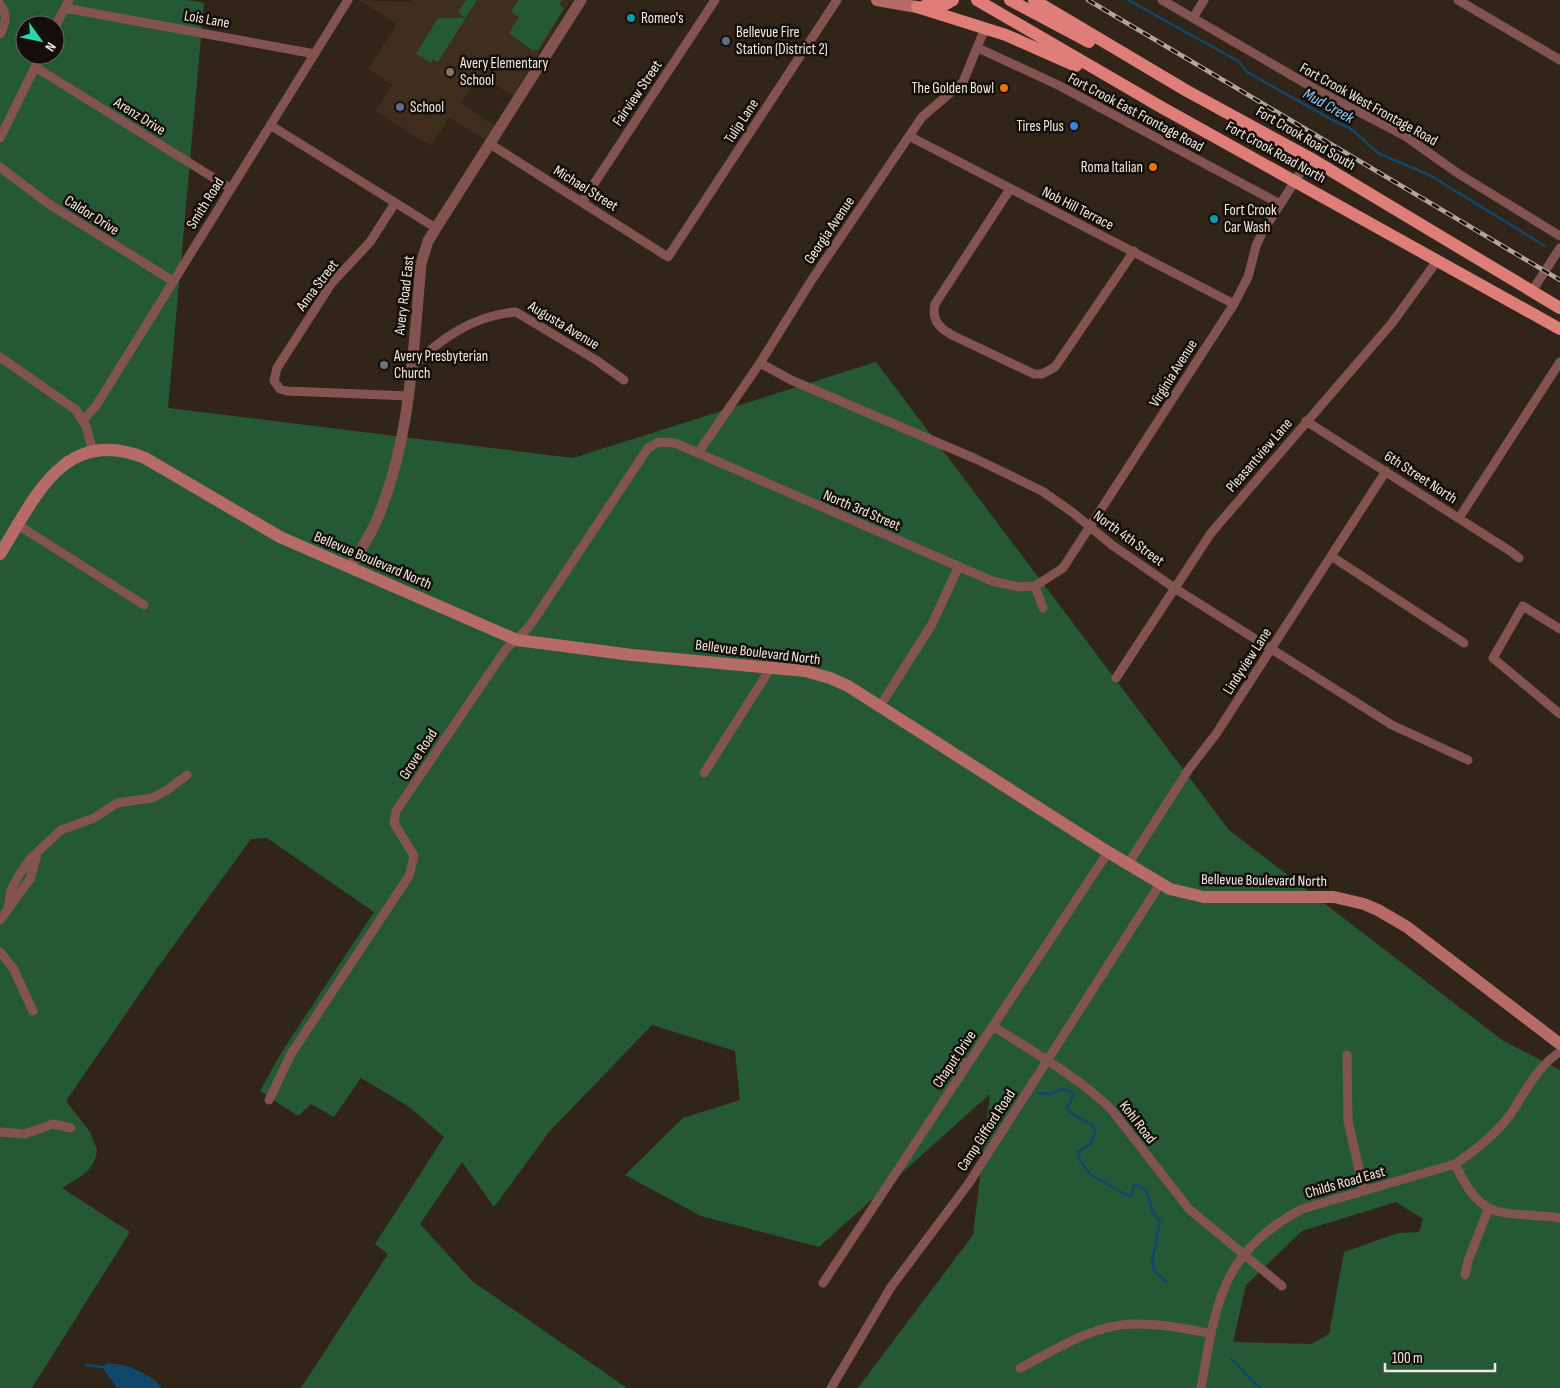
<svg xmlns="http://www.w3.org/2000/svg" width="1560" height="1388" font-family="'Sofia Sans Condensed',sans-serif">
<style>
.built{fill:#3f2d1e}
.green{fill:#255936;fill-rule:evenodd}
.water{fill:#10476c}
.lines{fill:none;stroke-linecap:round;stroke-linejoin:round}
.stream{stroke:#10476c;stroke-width:2.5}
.minor{stroke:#835351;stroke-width:9}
.tertiary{stroke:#835351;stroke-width:11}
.secondary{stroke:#b76b67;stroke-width:12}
.primary{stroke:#df7d78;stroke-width:12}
.rail-casing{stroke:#b0a69d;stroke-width:4.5}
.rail{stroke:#140f0a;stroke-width:2.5;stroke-dasharray:8;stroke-linecap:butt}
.culture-dot{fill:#0f9aa8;stroke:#140f0a;stroke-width:2}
.service-dot{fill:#5c6f8a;stroke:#140f0a;stroke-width:2}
.education-dot{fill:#8d6e63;stroke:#140f0a;stroke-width:2}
.food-dot{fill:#e8710a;stroke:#140f0a;stroke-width:2}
.shop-dot{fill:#3f7fe0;stroke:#140f0a;stroke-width:2}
.worship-dot{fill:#6b7280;stroke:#140f0a;stroke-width:2}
.labels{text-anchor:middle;stroke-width:5;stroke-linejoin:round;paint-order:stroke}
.poi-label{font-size:15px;fill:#f2e9e2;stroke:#140f0a;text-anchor:start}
.street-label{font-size:15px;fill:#f2e9e2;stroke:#140f0a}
.water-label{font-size:16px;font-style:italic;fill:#92cdfd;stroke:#140f0a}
</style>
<rect width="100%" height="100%" fill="#312419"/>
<path class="built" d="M359,0L411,2L412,0H571L513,96L479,75L461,103L495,126L486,140L449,118L431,146L375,111L392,85L368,69L397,24Z"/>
<path class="green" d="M0,0H188L204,3L168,408L573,458L876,362L1229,830L1502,1040L1560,1070V1388H858L973,1235L990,1094L819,1247L701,1216L625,1175L683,1118L740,1100L735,1051L652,1025L549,1132L494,1207L462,1162L420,1224L472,1281L627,1388H301L388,1254L375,1244L444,1137L408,1106L361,1078L334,1117L311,1104L298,1116L260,1091L281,1053L374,912L267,838L251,839L158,967L66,1101L90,1132L97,1150C95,1171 78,1178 62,1188L130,1232L32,1388H0ZM25,25H55V55H25ZM1396,1202L1423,1219L1419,1232L1398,1233L1344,1252L1329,1334L1311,1344L1233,1342L1246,1285L1302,1231Z
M466,0H477L438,62L433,59L431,63L416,54L438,18H465L458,12Z
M518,0H562L559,5L564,8L538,50H532L509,33L519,17L511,12Z"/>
<path class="water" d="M106,1364C124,1362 150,1373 162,1388H117L102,1367Z"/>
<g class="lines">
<path class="stream" d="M1128,0L1238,61L1247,72L1334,121L1350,128L1378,153L1431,176L1545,246
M1038,1093L1050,1094L1063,1089L1072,1092L1073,1096L1067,1108C1075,1120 1090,1119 1096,1130L1091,1143L1078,1152L1080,1161L1090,1174L1128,1196H1131L1134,1186L1137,1185L1147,1191L1153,1213L1160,1221L1152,1263L1155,1271L1166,1282
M1231,1359C1243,1367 1248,1381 1261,1388
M86,1365L102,1367"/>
<path class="minor" d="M1162,0L1317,90L1405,136L1459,174L1560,236
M1458,0L1560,60
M0,4C8,14 6,23 0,34
M65,8L315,54
M1193,18L1204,0
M55,27L69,0
M978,48L1058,85L1280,204
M35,67L230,188
M270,125L436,228
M909,136L1234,304
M0,138L41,55
M490,144L668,257L837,0
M0,167L49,204L173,281
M1010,189L935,304C931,321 941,330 956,337L1034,374H1042L1055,367L1134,251
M582,202L715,0
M395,203L370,242L331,284L277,368L274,381L280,389L287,391L409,396
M1532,291L1560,248
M0,357L76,410L86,426L93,452
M760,363L791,380L976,459L1042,491L1072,512L1112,545L1176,589L1392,725L1468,760
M411,369C438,339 475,315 516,312L596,360L624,380
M83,420L96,406L348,0
M1306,421L1510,551L1519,558
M698,453L760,363L811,281L922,117L963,82L985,28
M1459,518L1560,362
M18,525L144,605
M1331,556L1464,643
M1035,586L1063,568L1234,304L1248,277L1256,246L1263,231L1310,158
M1560,629L1523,606L1493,658L1560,714
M1116,678L1211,533L1392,323L1437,261
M880,706L931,626L959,566
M704,773L770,669
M1128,864L1189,769L1216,734L1386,471
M8,909L11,890L19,875L30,859L61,830L94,818L117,803L152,798L167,790L187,775
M0,920L30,879L38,851
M0,952L13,968L33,1011
M993,1026C1033,1052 1077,1076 1111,1109L1189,1209L1282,1286
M1347,1055L1348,1121L1364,1191
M957,1059L966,1065
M269,1100L291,1054L409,876L414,856L394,823L396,811L506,649L529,627L648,448L659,442L675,443L992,581L1019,587L1035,586L1043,608
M0,1132L25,1134L53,1124L71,1128
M1455,1164C1483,1225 1501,1210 1560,1218
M1465,1275L1468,1261L1488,1210
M823,1283L1108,852
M1020,1368C1055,1350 1092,1325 1133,1324C1159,1323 1184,1329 1209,1333
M831,1388L891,1287L969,1183L1160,884
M1201,1388C1216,1304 1220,1253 1302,1209L1455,1164C1476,1150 1495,1135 1510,1115C1525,1093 1537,1066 1560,1052"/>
<path class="tertiary" d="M350,567C359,553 368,539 375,524C411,443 413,351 421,264L428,241L436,228L581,0"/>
<path class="secondary" d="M877,0L917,7
M0,554C35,498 64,425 145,458L280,537L517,640L632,655L805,671L830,678L848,686L1108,852L1170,889L1204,897H1334L1364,904L1378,910L1407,927L1560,1044"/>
<path class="primary" d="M977,0L1161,107L1560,329
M1010,0L1089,42
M1034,0L1187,91L1310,158L1560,308
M924,6L946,4L953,0
M917,7L1006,35L1076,66"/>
<defs>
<path id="rail" d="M1088,0L1560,280"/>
</defs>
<use href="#rail" class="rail-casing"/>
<use href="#rail" class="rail"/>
</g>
<g class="culture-dot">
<circle cx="631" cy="18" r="5"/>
<circle cx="1214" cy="219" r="5"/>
</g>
<g class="service-dot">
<circle cx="726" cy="41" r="5"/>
<circle cx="400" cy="107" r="5"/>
</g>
<circle class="education-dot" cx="450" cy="72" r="5"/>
<g class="food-dot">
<circle cx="1004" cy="88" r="5"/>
<circle cx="1153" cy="167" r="5"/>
</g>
<circle class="shop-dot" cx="1074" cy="126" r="5"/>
<circle class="worship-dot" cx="384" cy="365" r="5"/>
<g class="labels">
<g class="poi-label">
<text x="641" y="23">Romeo's</text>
<text x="736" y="37">Bellevue Fire<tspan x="736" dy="17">Station (District 2)</tspan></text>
<text x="460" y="68">Avery Elementary<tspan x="460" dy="17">School</tspan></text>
<text x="994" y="93" text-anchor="end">The Golden Bowl</text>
<text x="410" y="112">School</text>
<text x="1064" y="131" text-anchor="end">Tires Plus</text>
<text x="1143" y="172" text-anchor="end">Roma Italian</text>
<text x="1224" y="215">Fort Crook<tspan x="1224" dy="17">Car Wash</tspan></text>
<text x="394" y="361">Avery Presbyterian<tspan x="394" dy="17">Church</tspan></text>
</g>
<g class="street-label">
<text transform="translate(207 19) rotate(10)" y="5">Lois Lane</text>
<text transform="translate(637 93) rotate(-56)" y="5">Fairview Street</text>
<text transform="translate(1369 104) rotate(29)" y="5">Fort Crook West Frontage Road</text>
<text transform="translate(1136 112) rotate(28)" y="5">Fort Crook East Frontage Road</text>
<text transform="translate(140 116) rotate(32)" y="5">Arenz Drive</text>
<text transform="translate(741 121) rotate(-57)" y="5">Tulip Lane</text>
<text transform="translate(1306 138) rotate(30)" y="5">Fort Crook Road South</text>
<text transform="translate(1276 152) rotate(29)" y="5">Fort Crook Road North</text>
<text transform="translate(586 188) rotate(32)" y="5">Michael Street</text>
<text transform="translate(205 203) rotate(-58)" y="5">Smith Road</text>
<text transform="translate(1078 208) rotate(27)" y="5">Nob Hill Terrace</text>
<text transform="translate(92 215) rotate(32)" y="5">Caldor Drive</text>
<text transform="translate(829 230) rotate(-56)" y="5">Georgia Avenue</text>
<text transform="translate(317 285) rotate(-53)" y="5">Anna Street</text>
<text transform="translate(404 295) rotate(-83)" y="5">Avery Road East</text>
<text transform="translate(564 325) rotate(31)" y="5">Augusta Avenue</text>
<text transform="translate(1173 373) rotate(-58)" y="5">Virginia Avenue</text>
<text transform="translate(1259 455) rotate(-49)" y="5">Pleasantview Lane</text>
<text transform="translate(1421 477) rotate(33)" y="5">6th Street North</text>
<text transform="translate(862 510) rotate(23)" y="5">North 3rd Street</text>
<text transform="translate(1129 538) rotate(36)" y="5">North 4th Street</text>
<text transform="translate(373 560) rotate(23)" y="5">Bellevue Boulevard North</text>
<text transform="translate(758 652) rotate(7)" y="5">Bellevue Boulevard North</text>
<text transform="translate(1247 661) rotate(-57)" y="5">Lindyview Lane</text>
<text transform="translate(418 754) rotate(-57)" y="5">Grove Road</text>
<text transform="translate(1264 880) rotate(1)" y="5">Bellevue Boulevard North</text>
<text transform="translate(954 1059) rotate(-56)" y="5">Chaput Drive</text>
<text transform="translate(1138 1122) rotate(52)" y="5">Kohl Road</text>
<text transform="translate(986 1130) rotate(-57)" y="5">Camp Gifford Road</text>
<text transform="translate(1345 1182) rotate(-16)" y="5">Childs Road East</text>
</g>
<g class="water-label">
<text transform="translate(1329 105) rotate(29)" y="6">Mud Creek</text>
</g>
</g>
<g transform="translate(40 40) rotate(123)"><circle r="24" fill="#140f0a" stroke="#6d6660"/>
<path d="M0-4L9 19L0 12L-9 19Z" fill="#2cd5ab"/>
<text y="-8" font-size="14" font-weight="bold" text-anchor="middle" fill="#f2e9e2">N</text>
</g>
<path d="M1385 1363v8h110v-8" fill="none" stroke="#f2e9e2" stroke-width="2.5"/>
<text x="1392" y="1363" font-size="15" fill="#f2e9e2" stroke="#140f0a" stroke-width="4" paint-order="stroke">100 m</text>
</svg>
